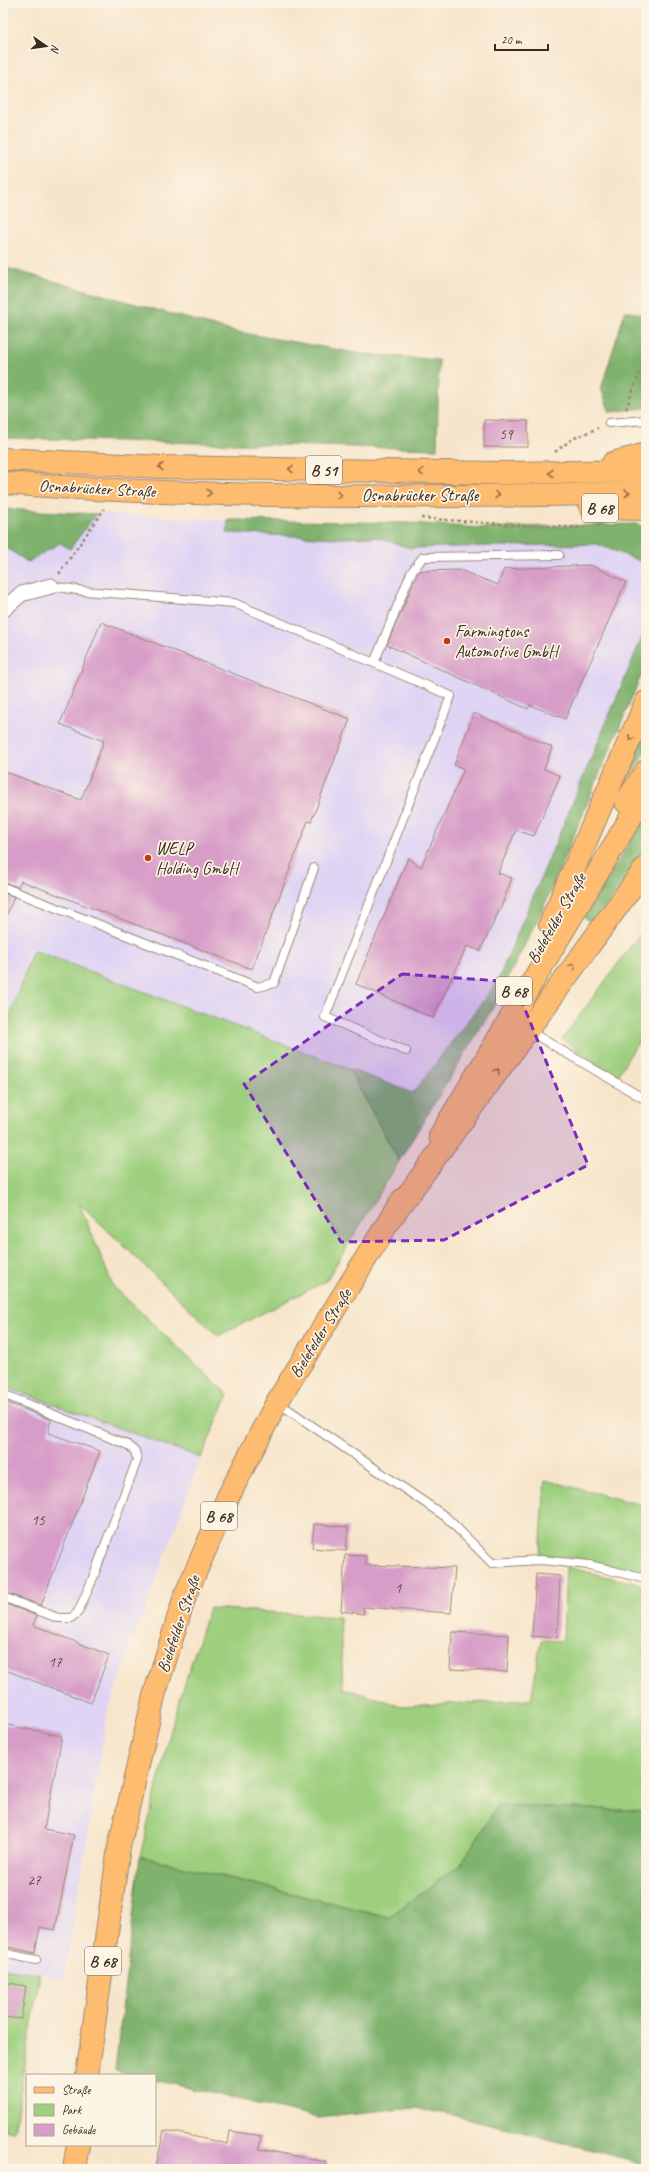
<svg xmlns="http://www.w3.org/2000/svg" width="649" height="2172" font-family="Caveat,sans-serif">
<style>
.built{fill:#e0d4f4}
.green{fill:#9dcf7e;stroke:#6c7c4e}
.forest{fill:#7eb26d;stroke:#5c6e46}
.building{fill:#d79cc7}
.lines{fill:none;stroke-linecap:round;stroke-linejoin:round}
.service-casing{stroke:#998874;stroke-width:10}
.minor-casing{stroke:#998874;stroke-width:17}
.primary-casing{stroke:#998874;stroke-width:24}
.trunk-casing{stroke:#998874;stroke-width:24}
.path{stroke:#998874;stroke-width:2.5;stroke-dasharray:3 3;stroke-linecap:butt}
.service{stroke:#fff;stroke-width:8}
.minor{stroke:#fff;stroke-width:15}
.primary{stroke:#febc70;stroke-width:22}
.trunk{stroke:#febc70;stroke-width:22}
.oneway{stroke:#936c43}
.marked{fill:#7b2cbf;fill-opacity:0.2;stroke:#7b2cbf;stroke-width:3;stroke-dasharray:8 5;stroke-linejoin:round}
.poi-dot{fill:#c8321e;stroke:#fcf5e5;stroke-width:1.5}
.labels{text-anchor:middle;stroke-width:3.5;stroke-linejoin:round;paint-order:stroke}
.number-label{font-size:15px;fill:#624648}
.shield{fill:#fcf5e5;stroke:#75675a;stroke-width:1}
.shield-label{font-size:16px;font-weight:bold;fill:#3b2a1e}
.street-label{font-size:17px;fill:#3b2a1e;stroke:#fcf5e5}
.poi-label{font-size:17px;fill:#3b2a1e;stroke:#fcf5e5;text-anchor:start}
</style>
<rect width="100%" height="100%" fill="#fcf5e5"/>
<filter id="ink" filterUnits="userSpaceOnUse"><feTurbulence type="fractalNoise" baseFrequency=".025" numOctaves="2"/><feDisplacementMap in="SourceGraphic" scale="8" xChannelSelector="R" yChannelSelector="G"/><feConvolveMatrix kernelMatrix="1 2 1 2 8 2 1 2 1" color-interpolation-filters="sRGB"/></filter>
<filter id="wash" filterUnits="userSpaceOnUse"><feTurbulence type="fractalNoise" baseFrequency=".012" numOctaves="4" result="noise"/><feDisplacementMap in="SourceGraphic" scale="16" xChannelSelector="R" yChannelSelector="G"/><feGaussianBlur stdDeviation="0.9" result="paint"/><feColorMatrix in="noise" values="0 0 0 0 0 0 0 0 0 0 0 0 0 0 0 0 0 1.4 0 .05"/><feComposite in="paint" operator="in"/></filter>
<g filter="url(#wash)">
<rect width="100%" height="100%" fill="#f7e5cb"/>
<path class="built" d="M96,514L228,520L227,533L339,538L376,537L410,548L597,544L640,561L646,566V628L497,982L413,1093L34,950L3,1036V548L8,549L28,562L60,543L70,549Z
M3,1386L201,1458L108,1710L64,1978L3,1968Z"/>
<path class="green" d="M646,926V1029L616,1078L562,1039Z
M33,950L349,1069L399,1161L326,1281L218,1336L79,1203L113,1286L228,1395L201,1458L3,1386V1036Z
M545,1480L646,1506V1574L581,1559L540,1554Z
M566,1567L646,1586V1811L498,1805L460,1865L389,1917L140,1856L174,1717L209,1608L340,1617L343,1688L402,1706L531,1700L541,1640L563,1641Z
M3,1968L40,1974L14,2131L3,2130Z"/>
<path class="forest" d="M3,267L232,331L362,354L439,360L437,449L3,438Z
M625,311L646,315V408L610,412L601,389Z
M3,509L96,514L70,549L60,543L28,562L8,549L3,548Z
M228,520L411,523L481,528L636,524L646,528V566L640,561L597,544L410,548L376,537L339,538L227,533Z
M646,628V664L542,911L491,1011L399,1161L349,1069L413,1093L497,982Z
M646,725V750L606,819Z
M646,816V852L594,924L583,917Z
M498,1805L646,1811V2164L463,2117L415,2108L318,2118L155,2080V2075H135L115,2070L140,1856L389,1917L460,1865Z"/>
<g id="blocks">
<path class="building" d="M484,420L528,421V447H484Z
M591,565L626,582L565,719L530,705L528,709L387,645L419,571L460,570L498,585L504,569Z
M101,622L350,719L311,822L308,821L252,969L21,881L18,887L3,882V771L81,800L104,741L60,724Z
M474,713L552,747L544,769L560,776L534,836L516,830L498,873L512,878L501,907L480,951L467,946L433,1018L356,984L408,858L421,867L464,769L454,765Z
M3,893L14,897L3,923Z
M3,1401L51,1420L48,1433L100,1451L41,1605L3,1592Z
M314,1524L348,1527L346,1551L312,1548Z
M345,1555L366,1556V1565L455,1568L451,1613L363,1607L364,1614L341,1611Z
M536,1574L560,1576L557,1638L532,1636Z
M3,1603L37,1616L33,1625L109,1655L91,1703L3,1669Z
M452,1632L509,1635L507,1672L450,1669Z
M3,1724L62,1736L44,1829L74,1835L55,1930L40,1927L35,1953L3,1946Z
M3,1982L26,1986L21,2019L3,2017Z
M164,2130L228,2144L230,2131L261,2136L259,2149L326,2162L325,2169H170L156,2166Z"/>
</g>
</g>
<g filter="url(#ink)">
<use href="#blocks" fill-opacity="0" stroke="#998874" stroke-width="1"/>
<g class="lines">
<defs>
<path id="service" d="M609,423L646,420
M51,586L84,591L234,603L451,696L325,1017L406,1051
M374,663L411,573L423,557L559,555
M3,887L258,987L274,983L314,868
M527,1030L646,1100
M3,1394L128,1445L135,1451L137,1460L91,1583L78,1612L71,1618H58L3,1597
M277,1402L446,1517L492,1563L541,1560L589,1565L646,1579
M3,1953L36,1960"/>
<path id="minor" d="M3,610L21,594L51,586"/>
<path id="primary" d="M626,802L646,771
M440,1136L646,792
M87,2075L119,1847L154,1696L185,1596L228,1497L277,1402L402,1200
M74,2169L78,2145"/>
<path id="trunk" d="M3,459L162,467L495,473L646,471
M613,463L646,454
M3,483C217,499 432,498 646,493
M590,506L595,508L646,509
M550,924L646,702
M392,1217L646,867"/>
</defs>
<use href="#service" class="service-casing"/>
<use href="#minor" class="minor-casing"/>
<use href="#primary" class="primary-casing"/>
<use href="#trunk" class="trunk-casing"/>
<path class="path" d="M626,409L646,355
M555,452L572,439L598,428
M421,518L511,525L589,528
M59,574L104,509"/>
<use href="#service" class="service"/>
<use href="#minor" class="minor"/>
<use href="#primary" class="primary"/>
<use href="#trunk" class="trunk"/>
</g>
<defs><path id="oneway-chevron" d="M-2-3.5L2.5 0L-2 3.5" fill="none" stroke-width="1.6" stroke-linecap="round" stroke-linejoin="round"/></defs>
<g class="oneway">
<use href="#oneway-chevron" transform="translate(161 467) rotate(-178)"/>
<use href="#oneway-chevron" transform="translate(291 469) rotate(-179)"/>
<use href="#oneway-chevron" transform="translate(421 472) rotate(-179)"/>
<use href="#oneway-chevron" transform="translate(551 473) rotate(179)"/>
<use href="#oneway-chevron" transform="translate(209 493) rotate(2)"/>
<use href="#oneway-chevron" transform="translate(627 493) rotate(-1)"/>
<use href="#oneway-chevron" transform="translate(339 495)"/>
<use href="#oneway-chevron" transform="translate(497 495) rotate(-1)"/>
<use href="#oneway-chevron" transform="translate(631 738) rotate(113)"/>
<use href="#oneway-chevron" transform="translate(573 966) rotate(-54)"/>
<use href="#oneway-chevron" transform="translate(497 1071) rotate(-54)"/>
</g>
</g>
<path class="marked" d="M402,974L514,982L588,1165L444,1240L341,1242L244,1084Z"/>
<g class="poi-dot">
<circle cx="447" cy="641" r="4"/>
<circle cx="148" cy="858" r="4"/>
</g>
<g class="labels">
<g class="number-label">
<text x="506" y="439">59</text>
<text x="38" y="1525">15</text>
<text x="398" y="1593">1</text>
<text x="55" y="1667">17</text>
<text x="34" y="1885">27</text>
</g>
<g class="shield">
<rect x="306" y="456" width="36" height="28" rx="3"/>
<rect x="582" y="494" width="36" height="28" rx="3"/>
<rect x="496" y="977" width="36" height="28" rx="3"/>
<rect x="201" y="1502" width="36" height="28" rx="3"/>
<rect x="85" y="1947" width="36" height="28" rx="3"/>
</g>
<g class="shield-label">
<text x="324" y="476">B 51</text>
<text x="600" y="514">B 68</text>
<text x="514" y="997">B 68</text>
<text x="219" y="1522">B 68</text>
<text x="103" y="1967">B 68</text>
</g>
<g class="street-label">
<text transform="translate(97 488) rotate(3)" y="6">Osnabrücker Straße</text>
<text x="420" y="501">Osnabrücker Straße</text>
<text transform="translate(556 918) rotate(-60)" y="6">Bielefelder Straße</text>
<text transform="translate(320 1333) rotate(-58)" y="6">Bielefelder Straße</text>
<text transform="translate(178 1624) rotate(-71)" y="6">Bielefelder Straße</text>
</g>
<g class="poi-label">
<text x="455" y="637">Farmingtons<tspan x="455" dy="20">Automotive GmbH</tspan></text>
<text x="156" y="854">WELP<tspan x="156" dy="20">Holding GmbH</tspan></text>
</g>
</g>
<rect width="649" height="2172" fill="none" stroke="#fcf5e5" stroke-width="16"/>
<rect x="26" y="2074" width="130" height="72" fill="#fcf5e5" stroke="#afa495"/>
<rect x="34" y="2087" width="20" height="6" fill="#febc70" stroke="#afa495"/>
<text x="62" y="2094" font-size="12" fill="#3b2a1e">Straße</text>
<rect x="34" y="2104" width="20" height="12" fill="#9dcf7e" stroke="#afa495"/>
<text x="62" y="2114" font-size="12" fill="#3b2a1e">Park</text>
<rect x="34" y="2124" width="20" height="12" fill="#d79cc7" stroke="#afa495"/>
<text x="62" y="2134" font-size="12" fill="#3b2a1e">Gebäude</text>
<g transform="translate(46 46) rotate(103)" stroke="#fcf5e5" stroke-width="3" paint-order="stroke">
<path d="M0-3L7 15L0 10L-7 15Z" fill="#3b2a1e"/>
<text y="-6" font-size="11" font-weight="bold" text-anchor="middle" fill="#3b2a1e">N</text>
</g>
<path d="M495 44v6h53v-6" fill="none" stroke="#3b2a1e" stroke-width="2"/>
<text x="501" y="44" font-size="12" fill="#3b2a1e" stroke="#fcf5e5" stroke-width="3" paint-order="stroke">20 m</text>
</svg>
